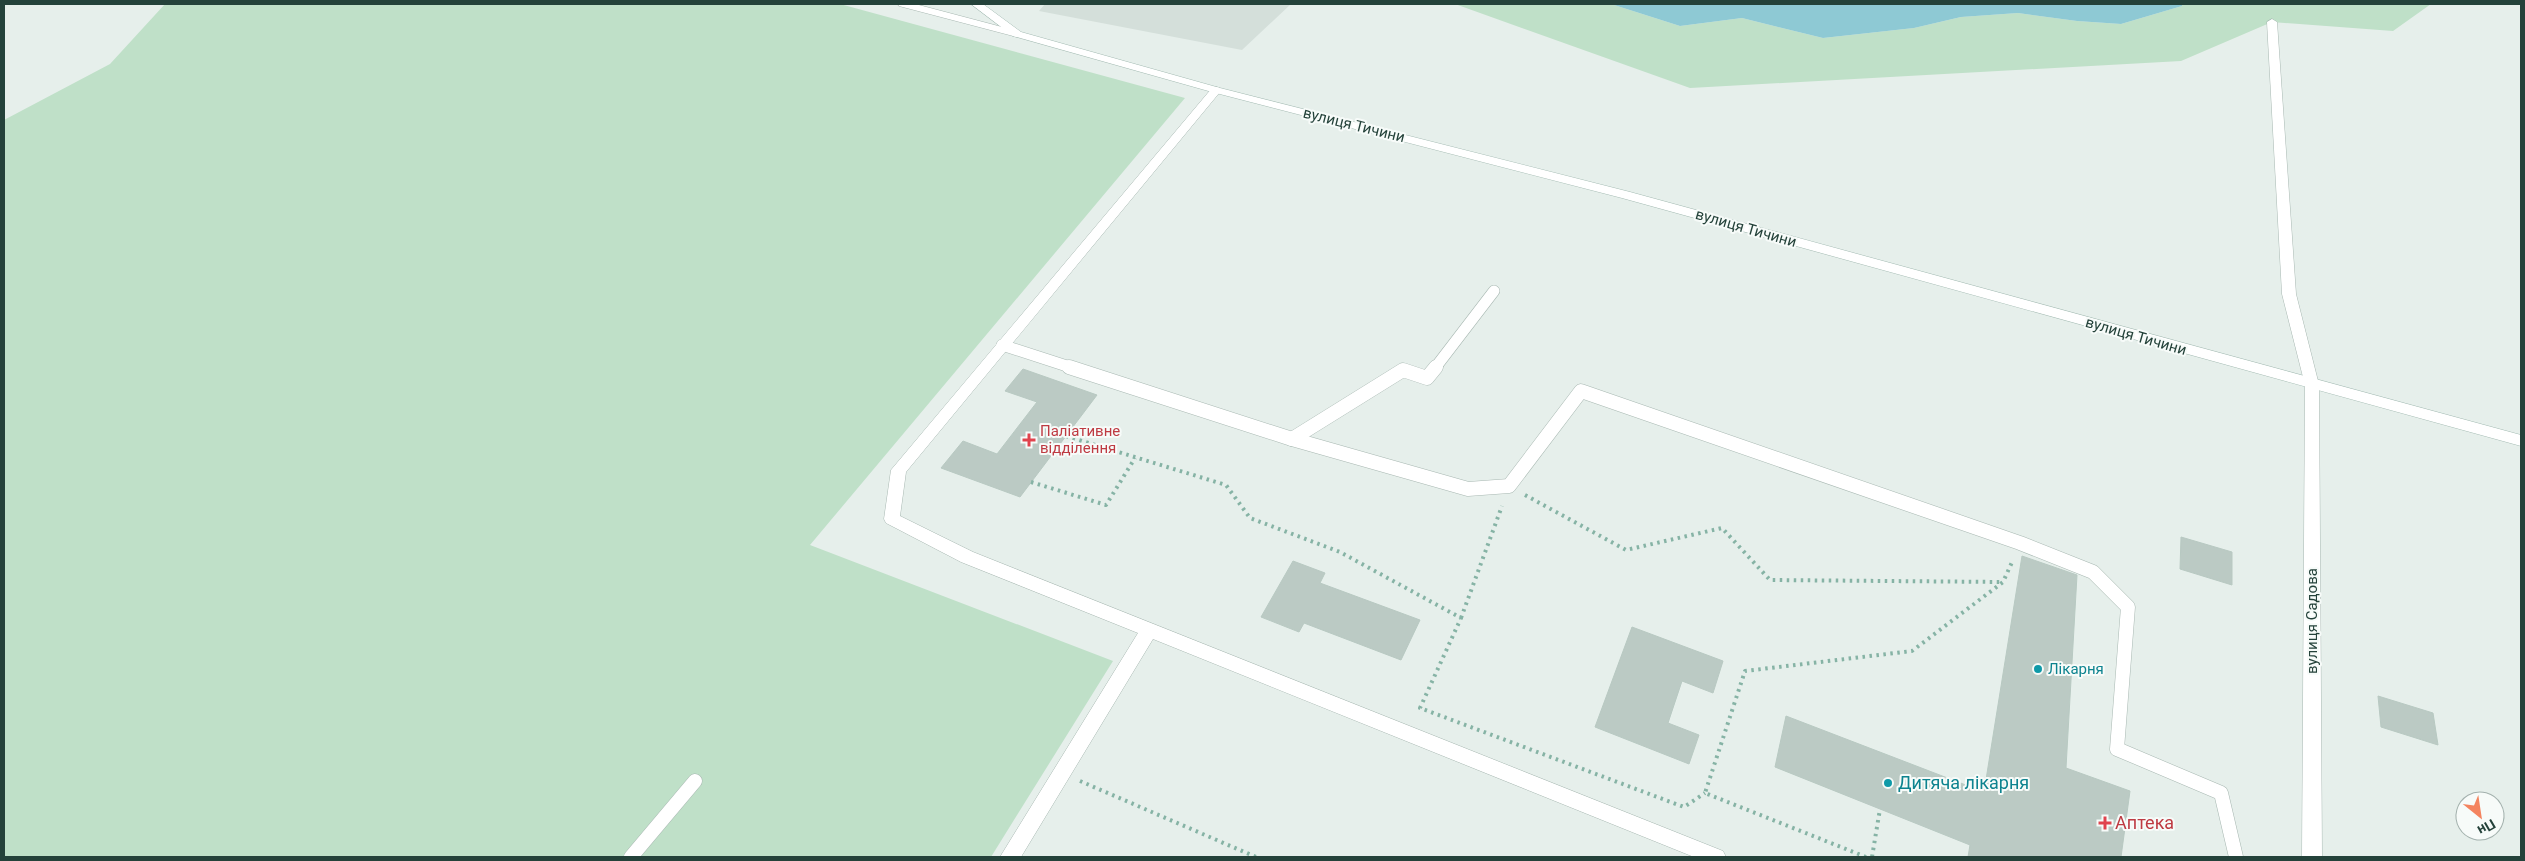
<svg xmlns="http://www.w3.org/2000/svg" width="2525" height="861" viewBox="0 0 2525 861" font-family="Roboto,sans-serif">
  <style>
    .built { fill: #d4dfda }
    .green { fill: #bfe0c8 }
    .water { fill: #8ec9d4 }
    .building { fill: #bbcac4; stroke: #b8c9c2 }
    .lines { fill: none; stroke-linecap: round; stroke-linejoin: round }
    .lane-far1-casing { stroke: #a8b8b2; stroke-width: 12 }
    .lane-casing { stroke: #a8b8b2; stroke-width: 15 }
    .street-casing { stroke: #a8b8b2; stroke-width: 1 }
    .secondary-casing { stroke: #a4bbb3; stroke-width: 1 }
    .path { stroke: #86b3a5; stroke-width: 4; stroke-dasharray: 2.5 4.5; stroke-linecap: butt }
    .lane-far1 { stroke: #fff; stroke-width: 11 }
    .lane { stroke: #fff; stroke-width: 14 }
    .street { fill: #fff; fill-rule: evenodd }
    .secondary { fill: #fff; fill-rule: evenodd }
    .health-dot { fill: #e0444e; stroke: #f7fbf9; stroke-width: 2 }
    .culture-dot { fill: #0f9aa8; stroke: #f7fbf9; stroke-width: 2 }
    .labels { text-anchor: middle; stroke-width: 4; stroke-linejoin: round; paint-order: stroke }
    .street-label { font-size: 15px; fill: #24423a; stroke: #f7fbf9 }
    .health-label { font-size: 15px; fill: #be3a42; stroke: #f7fbf9; text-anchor: start }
    .culture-label { font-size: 15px; fill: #0d838f; stroke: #f7fbf9; text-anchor: start }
    .near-culture-label { font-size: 18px; fill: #0d838f; stroke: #f7fbf9; text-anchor: start }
    .near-health-label { font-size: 18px; fill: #be3a42; stroke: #f7fbf9; text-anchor: start }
  </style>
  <rect width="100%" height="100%" fill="#e6efeb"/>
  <polygon class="built" points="1045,4 1291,4 1242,50 1039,11"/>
  <g class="green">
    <polygon points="165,4 840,4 1185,98 810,545 1113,661 991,857 4,857 4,120 110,64"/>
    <polygon points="1455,4 1611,4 1680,26 1742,18 1823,38 1914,28 1961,17 2018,13 2077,21 2121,24 2182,6 2182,4 2431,4 2393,31 2272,22 2181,61 1690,88"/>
  </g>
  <polygon class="water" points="1611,4 2182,4 2182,6 2121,24 2077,21 2018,13 1961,17 1914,28 1823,38 1742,18 1680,26"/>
  <g class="building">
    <polygon points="1023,369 1097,395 1020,497 941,468 963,441 997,454 1037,402 1005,391"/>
    <polygon points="2181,537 2232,552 2232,585 2180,569"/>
    <polygon points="2022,556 2077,575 2066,768 2130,791 2121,857 1968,857 1970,845 1775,767 1786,716 1984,792"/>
    <polygon points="1293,561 1325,573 1320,583 1420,620 1401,660 1304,623 1299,632 1261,617"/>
    <polygon points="1632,627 1723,661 1713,693 1682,681 1668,723 1699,735 1689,764 1595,727"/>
    <polygon points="2378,696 2433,713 2438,745 2381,727"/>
  </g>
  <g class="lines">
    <defs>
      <g id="lane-far1">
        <polyline points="1002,345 1073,368"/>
        <polyline points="1435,368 1494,291"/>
      </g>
      <g id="lane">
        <polyline points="1069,367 1292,439 1403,370 1427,378 1436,367"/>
        <polyline points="1292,439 1468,489 1509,486 1581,391 2020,543 2093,572 2128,607 2117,749 2221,793 2236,857"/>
        <polyline points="631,857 695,781"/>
      </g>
      <g id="street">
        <polygon points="898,4 915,4 1021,32 1023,34 1017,37 899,6"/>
        <polygon points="2272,19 2277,22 2296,294 2319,385 2322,857 2302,857 2305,385 2282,294 2267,22"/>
        <polygon points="1216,87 1220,88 1220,92 906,472 900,516 973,552 1723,851 1726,857 1694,857 1153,639 1021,857 1000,857 1138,633 961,562 886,523 884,519 891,470 1212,88"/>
      </g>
      <polygon id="secondary" points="971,4 983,4 1021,32 1220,88 1630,192 2521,435 2521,446 1622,198 1212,92 1013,36"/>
    </defs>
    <use href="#lane-far1" class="lane-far1-casing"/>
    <use href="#lane" class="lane-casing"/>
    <use href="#street" class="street-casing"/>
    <use href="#secondary" class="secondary-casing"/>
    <g class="path">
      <polyline points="1066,436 1226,485 1250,518 1340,552 1461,618 1420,708 1684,807 1705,793"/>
      <polyline points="1031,482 1106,505 1135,458"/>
      <polyline points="1525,495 1626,550 1722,528 1770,580 2003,582"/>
      <polyline points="1461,618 1502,506"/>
      <polyline points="1080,781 1256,857"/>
      <polyline points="1866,857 1705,793 1745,671 1912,651 2003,582 2013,560"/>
      <polyline points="1872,857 1880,809"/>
    </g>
    <use href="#lane-far1" class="lane-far1"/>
    <use href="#lane" class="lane"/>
    <use href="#street" class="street"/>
    <use href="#secondary" class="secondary"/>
  </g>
  <g class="health-dot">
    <path d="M1026.5 432.5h5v5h5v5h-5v5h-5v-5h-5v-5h5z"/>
    <path d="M2102.5 815.5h5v5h5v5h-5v5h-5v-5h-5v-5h5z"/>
  </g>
  <g class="culture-dot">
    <circle cx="2038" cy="669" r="5"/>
    <circle cx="1888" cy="783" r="5"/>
  </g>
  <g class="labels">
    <g class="street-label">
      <text transform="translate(1354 125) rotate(14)" y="5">вулиця Тичини</text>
      <text transform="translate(1746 228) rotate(16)" y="5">вулиця Тичини</text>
      <text transform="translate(2136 336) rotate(16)" y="5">вулиця Тичини</text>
      <text transform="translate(2312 621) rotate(-90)" y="5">вулиця Садова</text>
    </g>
    <g class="health-label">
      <text x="1040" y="436">Паліативне<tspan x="1040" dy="17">відділення</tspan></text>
    </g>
    <g class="culture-label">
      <text x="2048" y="674">Лікарня</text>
    </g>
    <g class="near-culture-label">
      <text x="1898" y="789">Дитяча лікарня</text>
    </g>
    <g class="near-health-label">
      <text x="2115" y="829">Аптека</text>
    </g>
  </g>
  <rect width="2525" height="861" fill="none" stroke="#24423a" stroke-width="10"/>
  <g transform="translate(2480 816) rotate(150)"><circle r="24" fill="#f7fbf9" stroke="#a3b1ad"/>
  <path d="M0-4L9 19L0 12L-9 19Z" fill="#f4845f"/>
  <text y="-8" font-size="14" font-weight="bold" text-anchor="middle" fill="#24423a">Пн</text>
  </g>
</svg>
